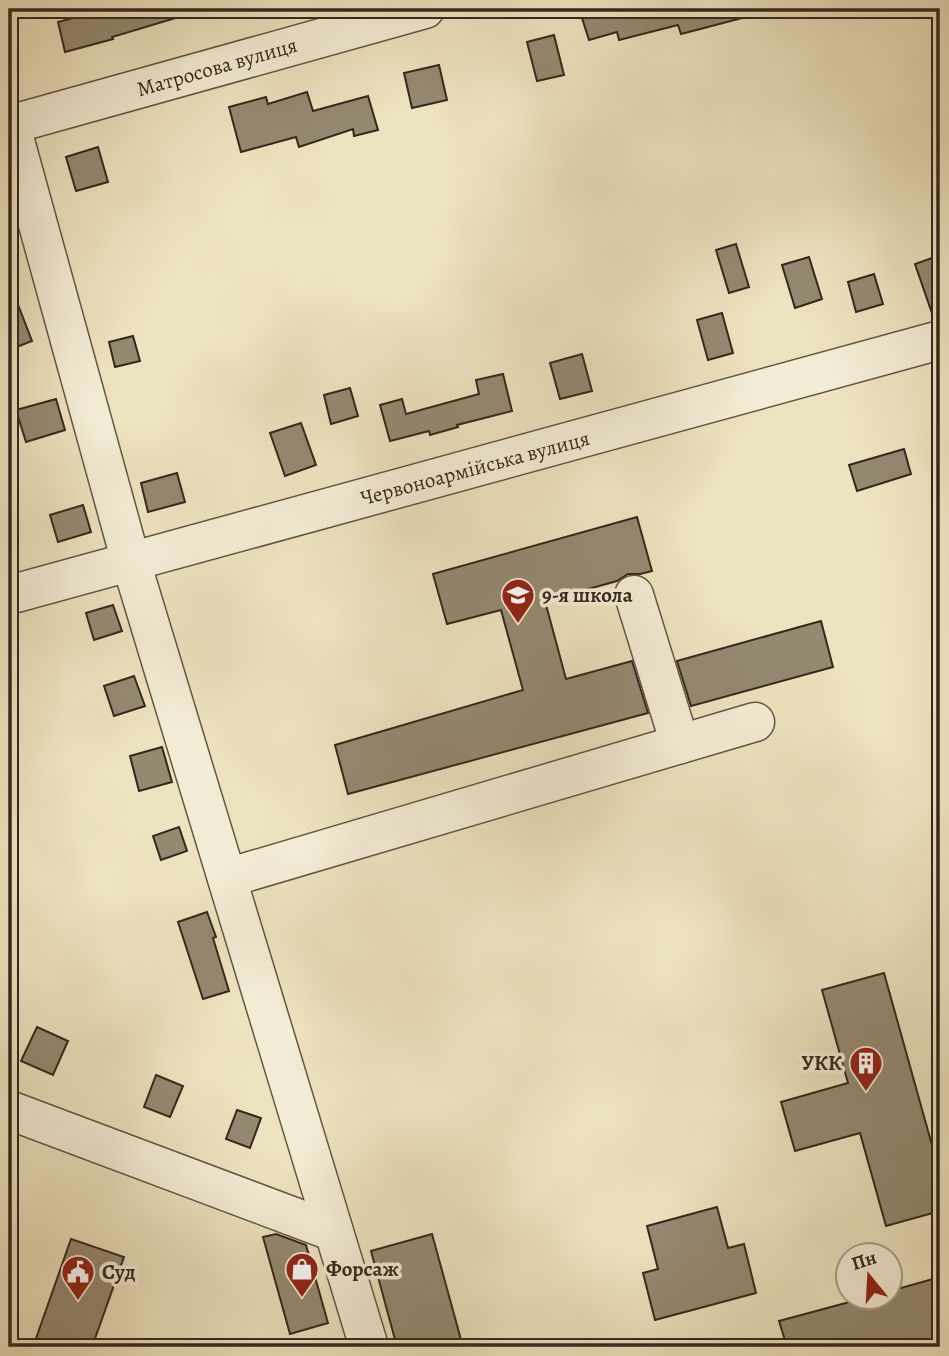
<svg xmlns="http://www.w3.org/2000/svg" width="949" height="1356" viewBox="0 0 949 1356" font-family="Alegreya,serif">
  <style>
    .building { fill: #958972; stroke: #35271e; stroke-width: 2 }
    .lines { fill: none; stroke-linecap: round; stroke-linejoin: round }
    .minor-casing { stroke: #635646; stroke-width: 41 }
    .minor { stroke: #f4edd6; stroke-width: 38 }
    .labels { text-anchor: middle; stroke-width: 7; stroke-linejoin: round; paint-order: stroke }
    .street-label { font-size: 21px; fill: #35271e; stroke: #f4edd6 }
    .poi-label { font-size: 21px; font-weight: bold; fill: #35271e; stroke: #f4edd6; text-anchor: start }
  </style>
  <rect width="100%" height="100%" fill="#eee3c0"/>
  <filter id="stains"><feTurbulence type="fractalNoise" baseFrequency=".00286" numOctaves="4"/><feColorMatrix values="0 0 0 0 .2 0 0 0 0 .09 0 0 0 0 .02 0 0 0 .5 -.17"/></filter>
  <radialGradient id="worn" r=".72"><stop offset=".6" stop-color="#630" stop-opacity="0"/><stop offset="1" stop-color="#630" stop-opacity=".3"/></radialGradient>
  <g class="building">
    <polygon points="108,9 189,9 189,14 112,37 113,39 65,52 58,22"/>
    <polygon points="631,9 750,9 750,16 681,34 678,25 619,40 617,32 589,40 581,15 600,10 602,16"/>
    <polygon points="554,35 564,75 537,81 527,42"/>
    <polygon points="439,65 447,100 412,108 404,73"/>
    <polygon points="307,92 313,111 368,96 378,130 354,136 353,129 299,147 296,137 241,152 229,107 266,97 268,104"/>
    <polygon points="98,147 108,182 76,191 66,157"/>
    <polygon points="736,244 749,287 729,293 716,250"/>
    <polygon points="940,255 940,319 934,319 915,264"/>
    <polygon points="809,257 822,299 795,308 782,265"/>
    <polygon points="874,274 883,304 856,312 848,282"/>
    <polygon points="9,284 10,284 32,341 9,350"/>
    <polygon points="722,313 733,353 708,360 697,320"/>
    <polygon points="133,336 140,361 115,367 109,342"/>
    <polygon points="582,354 592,391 560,399 550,363"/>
    <polygon points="503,374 512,411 457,425 458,427 430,435 429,431 390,441 380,405 402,399 406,414 479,394 476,380"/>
    <polygon points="350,388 358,416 331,424 324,395"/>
    <polygon points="56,399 65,430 26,442 16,410"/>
    <polygon points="301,423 316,465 285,476 270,433"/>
    <polygon points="904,449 911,474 857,491 849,465"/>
    <polygon points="177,473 185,502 148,512 141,483"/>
    <polygon points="83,505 91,532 58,542 50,515"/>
    <polygon points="637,517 652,571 640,574 628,574 617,581 545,601 566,679 632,661 648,713 348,794 335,745 523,690 501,610 447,624 433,574"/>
    <polygon points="113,605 122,631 94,640 86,613"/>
    <polygon points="821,621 833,667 691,706 677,661"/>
    <polygon points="134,676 145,706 114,716 104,686"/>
    <polygon points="162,747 172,782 139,791 130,756"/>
    <polygon points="179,827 187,851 161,860 153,836"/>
    <polygon points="207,912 216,937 213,938 229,991 203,999 178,922"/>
    <polygon points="884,973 940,1174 940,1211 886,1226 860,1133 795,1151 781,1102 848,1083 822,990"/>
    <polygon points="37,1027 68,1041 53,1075 21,1061"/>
    <polygon points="156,1075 183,1086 170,1117 144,1107"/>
    <polygon points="237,1110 261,1118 250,1148 226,1139"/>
    <polygon points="717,1207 728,1248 744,1244 756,1293 655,1320 643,1273 658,1269 647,1226"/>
    <polygon points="276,1234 306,1245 328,1323 290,1334 263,1237"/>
    <polygon points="432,1234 463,1347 397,1347 371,1251"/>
    <polygon points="71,1239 124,1257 92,1347 33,1347"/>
    <polygon points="933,1279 940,1304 940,1347 787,1347 779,1321 868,1297 890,1297 890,1291"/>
  </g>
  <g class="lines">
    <defs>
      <g id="minor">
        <polyline points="9,119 131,562 369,1347"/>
        <polyline points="9,125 425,9"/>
        <polyline points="9,595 940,340"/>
        <polyline points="634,595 680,744"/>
        <polyline points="227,878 755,722"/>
        <polyline points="9,1110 334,1232"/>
      </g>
    </defs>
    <use href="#minor" class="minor-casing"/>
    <use href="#minor" class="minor"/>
  </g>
  <defs>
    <symbol id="school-pin" viewBox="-11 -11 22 30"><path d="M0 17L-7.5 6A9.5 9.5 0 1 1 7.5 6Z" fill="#8f2418" stroke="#f4edd6"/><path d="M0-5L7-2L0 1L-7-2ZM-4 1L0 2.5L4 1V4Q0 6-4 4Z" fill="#fff"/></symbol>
    <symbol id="building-pin" viewBox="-11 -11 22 30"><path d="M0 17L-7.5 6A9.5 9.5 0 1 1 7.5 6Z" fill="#8f2418" stroke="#f4edd6"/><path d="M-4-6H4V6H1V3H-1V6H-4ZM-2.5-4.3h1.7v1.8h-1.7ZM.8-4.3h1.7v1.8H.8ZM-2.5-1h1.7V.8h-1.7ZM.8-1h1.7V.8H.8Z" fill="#fff"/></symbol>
    <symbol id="shop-pin" viewBox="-11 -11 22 30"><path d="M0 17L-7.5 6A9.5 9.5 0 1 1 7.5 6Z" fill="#8f2418" stroke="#f4edd6"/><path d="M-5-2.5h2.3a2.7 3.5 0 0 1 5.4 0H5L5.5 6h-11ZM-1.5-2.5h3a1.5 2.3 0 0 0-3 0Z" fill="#fff"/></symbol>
    <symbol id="civic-pin" viewBox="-11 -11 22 30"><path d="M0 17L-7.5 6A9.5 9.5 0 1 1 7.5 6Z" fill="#8f2418" stroke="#f4edd6"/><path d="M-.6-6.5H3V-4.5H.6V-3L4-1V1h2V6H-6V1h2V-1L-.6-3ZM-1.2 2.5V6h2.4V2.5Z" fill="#fff"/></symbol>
  </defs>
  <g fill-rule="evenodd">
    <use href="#school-pin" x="499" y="576" width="38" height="52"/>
    <use href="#building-pin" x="847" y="1044" width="38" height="52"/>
    <use href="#shop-pin" x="283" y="1250" width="38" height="52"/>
    <use href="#civic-pin" x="59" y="1253" width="38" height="52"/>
  </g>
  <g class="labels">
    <g class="street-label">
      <text transform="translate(217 67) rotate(-16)" y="7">Матросова вулиця</text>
      <text transform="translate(475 468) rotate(-15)" y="7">Червоноармійська вулиця</text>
    </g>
    <g class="poi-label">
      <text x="542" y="602">9-я школа</text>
      <text x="842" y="1070" text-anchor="end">УКК</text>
      <text x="326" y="1276">Форсаж</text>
      <text x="102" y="1279">Суд</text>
    </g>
  </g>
  <rect width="949" height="1356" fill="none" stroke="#eee3c0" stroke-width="35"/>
  <rect x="10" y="10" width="928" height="1335" fill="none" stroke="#35271e" stroke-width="3.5"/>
  <rect x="18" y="18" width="914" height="1321" fill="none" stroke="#35271e" stroke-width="2"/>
  <g transform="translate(869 1276) rotate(342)"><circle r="33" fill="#f4edd6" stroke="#a89e8c" stroke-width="2"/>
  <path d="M0-5L12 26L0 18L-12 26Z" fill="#8f2418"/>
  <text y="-10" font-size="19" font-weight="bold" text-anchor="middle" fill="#35271e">Пн</text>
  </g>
  <rect width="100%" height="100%" filter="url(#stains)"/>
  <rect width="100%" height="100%" fill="url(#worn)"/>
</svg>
